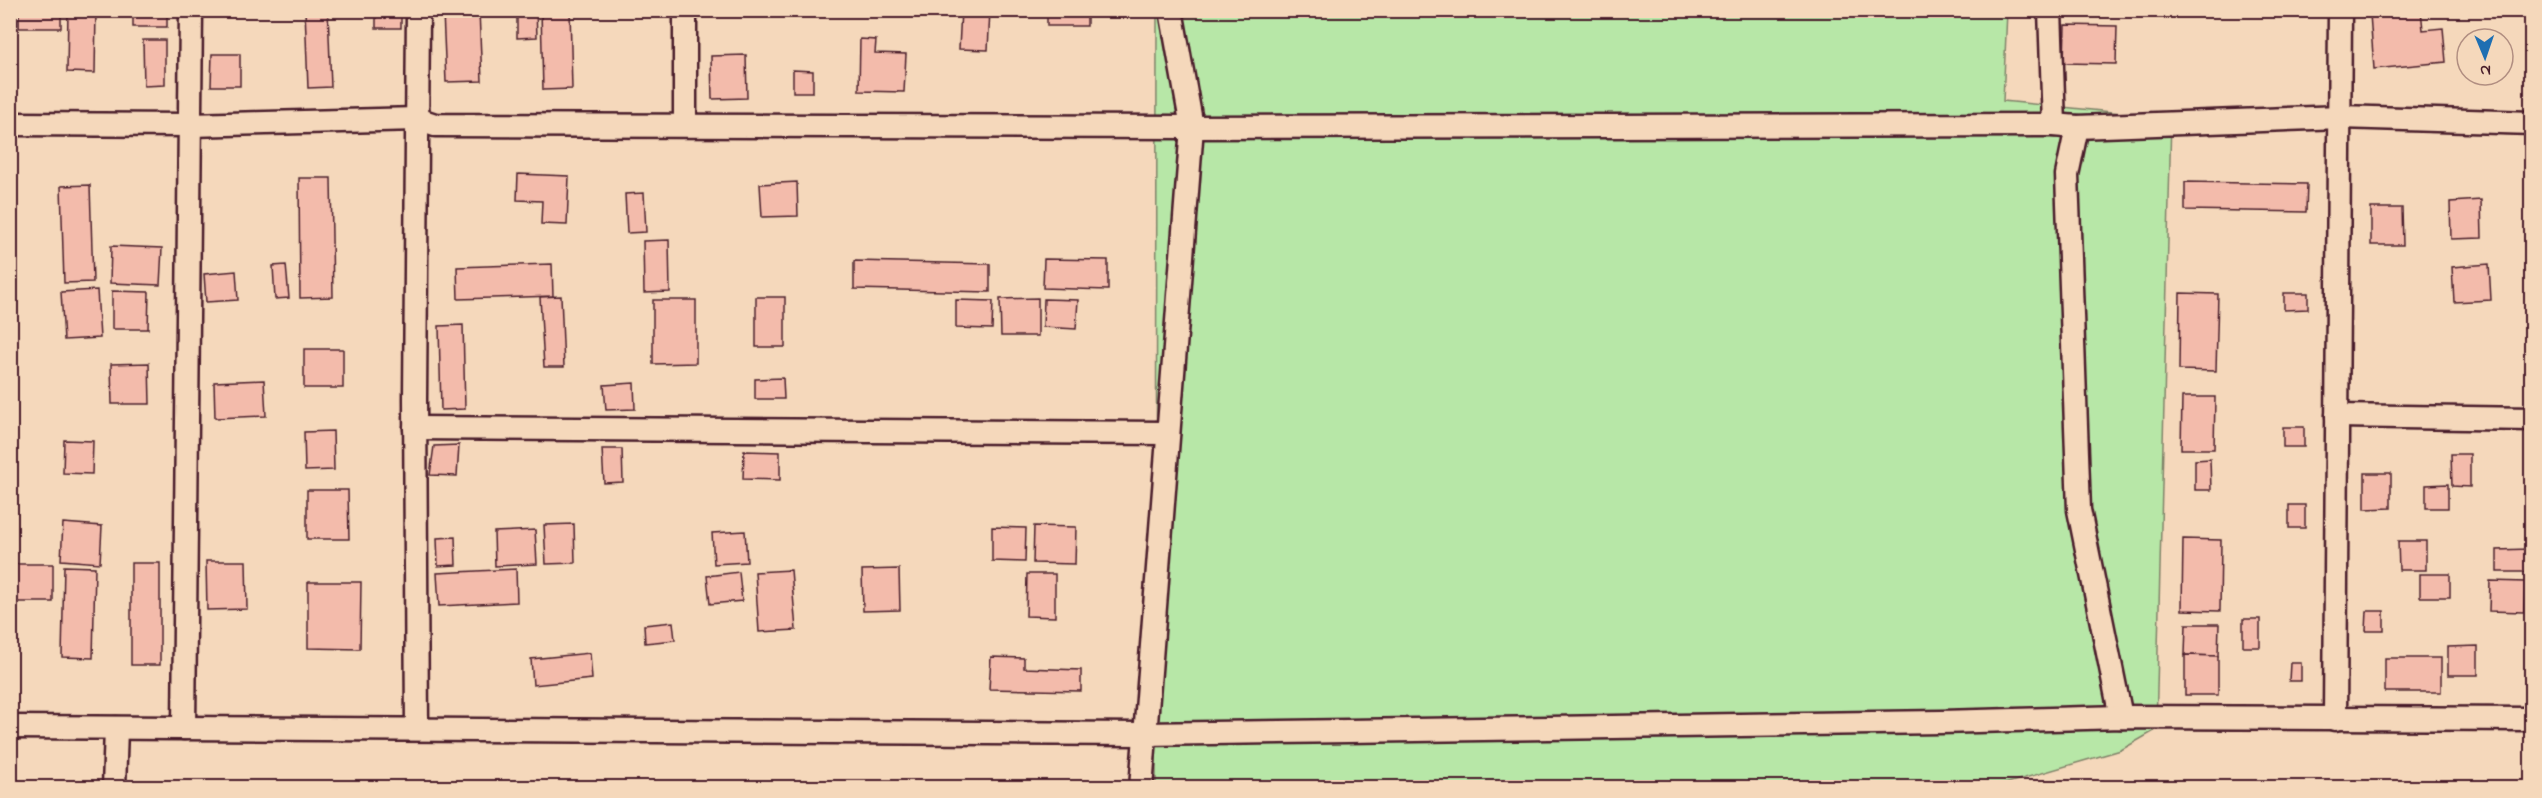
<svg xmlns="http://www.w3.org/2000/svg" width="2542" height="798" viewBox="0 0 2542 798" font-family="'Indie Flower',sans-serif">
  <style>
    .green { fill: #b7e7a7; stroke: #808369; stroke-width: 1.5 }
    .building { fill: #f3bbab; stroke: #4a1f2b; stroke-width: 1.5 }
    .lines { fill: none; stroke-linecap: round; stroke-linejoin: round }
    .minor-casing { stroke: #4a1f2b; stroke-width: 27 }
    .minor { stroke: #f5d8bb; stroke-width: 22 }
  </style>
  <rect width="100%" height="100%" fill="#f5d8bb"/>
  <filter id="ink" filterUnits="userSpaceOnUse"><feTurbulence type="fractalNoise" baseFrequency=".0167" numOctaves="2"/><feDisplacementMap in="SourceGraphic" scale="12" xChannelSelector="R" yChannelSelector="G"/><feConvolveMatrix kernelMatrix="1 2 1 2 8 2 1 2 1" color-interpolation-filters="sRGB"/></filter>
  <g filter="url(#ink)">
    <polygon class="green" points="1157,11 2007,11 2003,101 2171,118 2156,730 2121,750 1994,787 1156,788"/>
    <g class="building">
      <rect x="19" y="10" width="42" height="18"/>
      <polygon points="68,10 96,10 95,73 67,72"/>
      <rect x="133" y="10" width="34" height="17"/>
      <polygon points="305,10 328,10 331,87 308,88"/>
      <rect x="376" y="10" width="25" height="18"/>
      <polygon points="517,10 536,10 537,37 517,38"/>
      <polygon points="541,10 570,10 572,89 543,90"/>
      <polygon points="961,10 990,10 988,50 959,49"/>
      <rect x="1047" y="10" width="40" height="16"/>
      <polygon points="2421,10 2423,30 2443,28 2446,62 2374,69 2370,14"/>
      <polygon points="479,11 482,81 446,82 443,12"/>
      <polygon points="2065,25 2117,26 2116,64 2064,63"/>
      <polygon points="860,39 876,40 875,53 906,54 904,92 859,91"/>
      <polygon points="143,40 165,40 165,85 144,86"/>
      <polygon points="212,54 240,54 240,86 211,86"/>
      <polygon points="746,55 747,98 712,99 711,56"/>
      <polygon points="793,70 813,71 813,92 793,92"/>
      <polygon points="518,174 569,176 567,225 541,224 542,201 517,200"/>
      <polygon points="299,178 331,178 333,297 300,298"/>
      <polygon points="797,182 798,216 762,217 760,184"/>
      <polygon points="2185,182 2307,184 2306,212 2185,210"/>
      <polygon points="90,185 93,282 64,283 61,186"/>
      <polygon points="644,193 646,232 627,233 625,194"/>
      <polygon points="2481,200 2482,238 2451,239 2450,202"/>
      <polygon points="2371,208 2402,208 2403,245 2371,245"/>
      <polygon points="669,240 670,292 644,293 643,241"/>
      <polygon points="111,246 162,248 160,285 110,283"/>
      <polygon points="1044,259 1108,260 1108,290 1043,288"/>
      <polygon points="854,261 990,264 990,292 854,289"/>
      <polygon points="552,264 553,296 458,299 457,267"/>
      <polygon points="2489,264 2491,300 2454,302 2452,267"/>
      <polygon points="286,265 289,298 275,299 273,266"/>
      <polygon points="236,271 238,300 206,302 204,274"/>
      <polygon points="97,290 100,338 64,340 61,292"/>
      <polygon points="112,291 149,292 148,329 112,329"/>
      <polygon points="2180,293 2218,294 2216,371 2179,370"/>
      <polygon points="2284,293 2308,293 2308,309 2284,310"/>
      <polygon points="561,296 564,367 544,367 540,297"/>
      <rect x="756" y="297" width="29" height="50"/>
      <polygon points="1038,298 1038,336 1001,336 1000,299"/>
      <polygon points="1044,299 1078,300 1076,329 1043,327"/>
      <polygon points="653,300 696,300 696,363 653,364"/>
      <polygon points="956,300 993,301 992,329 956,328"/>
      <polygon points="463,325 465,409 441,410 439,326"/>
      <rect x="304" y="349" width="39" height="39"/>
      <polygon points="149,363 150,404 112,404 111,364"/>
      <polygon points="783,378 784,399 755,399 755,379"/>
      <polygon points="264,380 266,416 215,418 214,382"/>
      <polygon points="634,383 635,409 606,410 604,385"/>
      <polygon points="2182,397 2215,397 2214,449 2181,449"/>
      <rect x="2283" y="427" width="21" height="20"/>
      <polygon points="333,431 334,470 305,471 304,432"/>
      <polygon points="64,440 93,441 92,474 63,473"/>
      <polygon points="459,445 457,476 430,475 434,446"/>
      <polygon points="602,449 622,449 623,482 604,483"/>
      <polygon points="744,451 780,452 780,480 743,479"/>
      <polygon points="2451,454 2470,454 2470,487 2452,486"/>
      <polygon points="2210,459 2211,490 2195,490 2195,460"/>
      <polygon points="2365,473 2391,473 2391,508 2365,509"/>
      <polygon points="2448,484 2448,508 2426,508 2426,485"/>
      <polygon points="307,490 348,490 349,539 307,539"/>
      <rect x="2289" y="505" width="16" height="23"/>
      <polygon points="63,523 102,526 100,563 61,560"/>
      <polygon points="574,524 575,563 546,564 544,525"/>
      <polygon points="1034,526 1076,527 1075,564 1033,563"/>
      <polygon points="992,527 1026,528 1025,562 992,561"/>
      <polygon points="535,530 537,564 495,566 494,532"/>
      <polygon points="745,531 747,562 714,564 712,533"/>
      <polygon points="455,537 456,565 438,566 437,538"/>
      <polygon points="2183,539 2221,540 2220,611 2182,610"/>
      <polygon points="2398,541 2426,541 2426,570 2399,570"/>
      <polygon points="2529,549 2529,572 2497,572 2497,550"/>
      <polygon points="206,561 246,561 247,609 207,610"/>
      <rect x="131" y="563" width="29" height="102"/>
      <rect x="13" y="564" width="40" height="38"/>
      <polygon points="64,566 95,567 93,658 62,657"/>
      <polygon points="516,569 517,602 439,606 437,573"/>
      <polygon points="899,569 900,610 863,611 862,570"/>
      <polygon points="791,570 796,630 759,632 755,572"/>
      <polygon points="739,572 742,601 710,604 707,576"/>
      <polygon points="1027,574 1055,574 1055,617 1026,616"/>
      <rect x="2420" y="574" width="30" height="23"/>
      <polygon points="2530,574 2532,574 2532,642"/>
      <polygon points="2490,581 2525,582 2524,612 2489,611"/>
      <polygon points="308,582 361,582 360,649 308,648"/>
      <polygon points="2367,611 2384,611 2384,631 2366,631"/>
      <rect x="2243" y="619" width="17" height="28"/>
      <polygon points="673,622 675,640 645,643 644,625"/>
      <polygon points="2186,624 2219,624 2218,656 2185,655"/>
      <polygon points="2478,646 2478,675 2448,675 2448,647"/>
      <polygon points="590,653 592,679 533,685 531,659"/>
      <polygon points="2185,655 2218,656 2218,695 2185,695"/>
      <polygon points="991,657 1024,658 1024,668 1081,670 1081,691 989,689"/>
      <rect x="2385" y="658" width="56" height="34"/>
      <polygon points="2290,663 2301,663 2301,681 2289,681"/>
    </g>
    <g class="lines">
      <defs>
        <g id="minor">
          <polyline points="685,10 685,125"/>
          <polyline points="2050,10 2054,125"/>
          <polyline points="10,124 191,125 417,119 435,125 1192,127 2054,125 2077,127 2341,117 2532,123"/>
          <polyline points="2077,127 2067,175 2079,510 2121,717"/>
          <polyline points="2337,416 2532,419"/>
          <polyline points="415,428 1168,433"/>
          <polyline points="2335,719 2340,10"/>
          <polyline points="10,727 1144,734 1941,722 2121,717 2532,719"/>
          <polyline points="184,728 191,10"/>
          <polyline points="417,729 415,399 418,10"/>
          <polyline points="114,788 116,728"/>
          <polyline points="1141,788 1192,127 1171,10"/>
        </g>
      </defs>
      <use href="#minor" class="minor-casing"/>
      <use href="#minor" class="minor"/>
    </g>
  </g>
  <rect width="2542" height="798" fill="none" stroke="#f5d8bb" stroke-width="36"/>
  <rect x="18" y="18" width="2506" height="762" fill="none" stroke="#4a1f2b" stroke-width="2" filter="url(#ink)"/>
  <g transform="translate(2485 57) rotate(178)"><circle r="28" fill="#f5d8bb" stroke="#b18e81" stroke-width="1.5"/>
  <path d="M0-4.5L10 22L0 15L-10 22Z" fill="#1f6fb2"/>
  <text y="-9" font-size="16" font-weight="bold" text-anchor="middle" fill="#4a1f2b">N</text>
  </g>
</svg>
